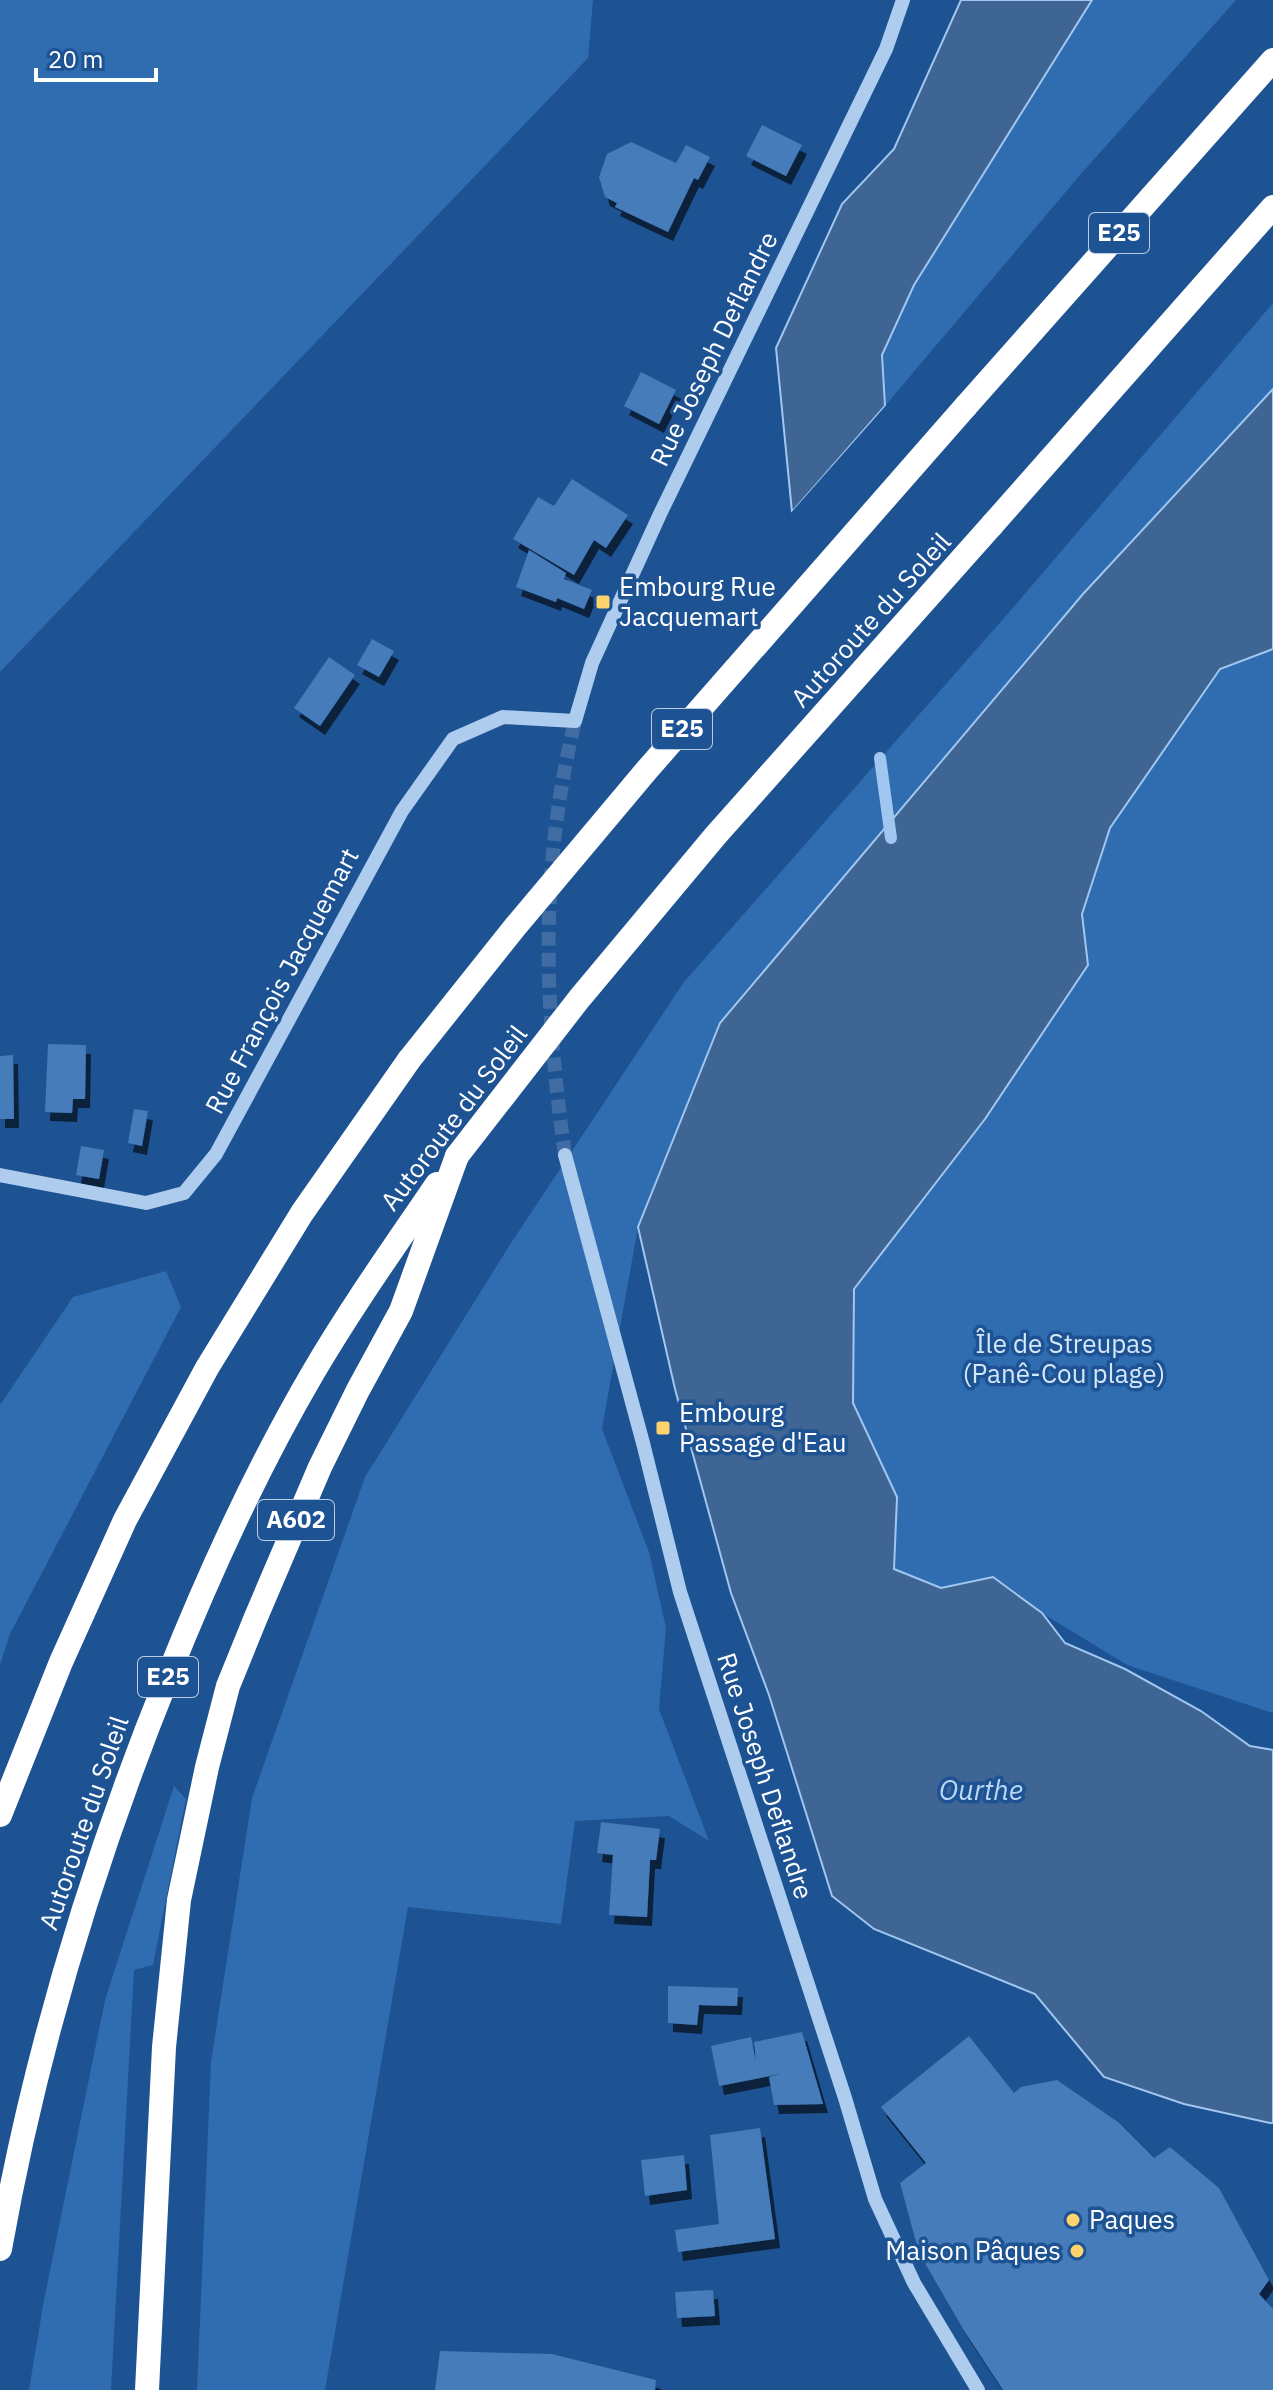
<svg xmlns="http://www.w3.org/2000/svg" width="1273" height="2390" viewBox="0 0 1273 2390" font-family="'IBM Plex Sans',sans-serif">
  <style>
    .green { fill: #306cb0 }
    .water { fill: #3e6593; stroke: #a1c7f0; stroke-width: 2 }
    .pier { fill: #1d5293 }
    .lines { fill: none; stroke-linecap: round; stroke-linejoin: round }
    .stream { stroke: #a1c7f0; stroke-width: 12 }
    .building { fill: #457bb9; filter: url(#shadow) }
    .minor-tunnel { stroke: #3f6ca3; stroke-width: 14; stroke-dasharray: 14 7; stroke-linecap: butt }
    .minor { stroke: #aeccee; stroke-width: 14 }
    .highway { stroke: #fff; stroke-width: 24 }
    .highway-bridge { stroke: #fff; stroke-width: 24 }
    .poi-dot { fill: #fed26c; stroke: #1d5293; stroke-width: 3 }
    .labels { text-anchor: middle; stroke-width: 7; stroke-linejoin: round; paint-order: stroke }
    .shield { fill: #1d5293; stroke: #bbcbdf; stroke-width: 2 }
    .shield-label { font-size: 24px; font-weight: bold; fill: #fff }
    .street-label { font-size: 26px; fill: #fff; stroke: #1d5293 }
    .poi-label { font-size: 26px; fill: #fff; stroke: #1d5293; text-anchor: start }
    .park-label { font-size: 26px; fill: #d4e6fa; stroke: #1d5293 }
    .water-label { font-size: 28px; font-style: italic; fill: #bad6f5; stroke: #1d5293 }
  </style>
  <defs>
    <filter id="shadow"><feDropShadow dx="5" dy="9" stdDeviation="0" flood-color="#0009"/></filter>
  </defs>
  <rect width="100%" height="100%" fill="#1d5293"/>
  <g class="green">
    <polygon points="0,0 593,0 588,58 0,672"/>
    <polygon points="1092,0 1236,0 1080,175 885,406 882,356 914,285"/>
    <polygon points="1273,303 1273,389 1083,594 720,1023 638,1227 602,1429 649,1552 666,1628 659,1709 709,1841 669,1816 575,1821 561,1924 408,1907 325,2390 197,2390 211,2062 252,1798 365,1477 511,1243 684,982 1011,610"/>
    <polygon points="1273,649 1273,1713 1127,1665 1042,1613 993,1577 941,1588 894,1569 897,1497 853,1403 854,1289 985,1119 1088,965 1082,914 1110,828 1220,668"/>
    <polygon points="166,1271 181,1307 10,1634 0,1665 0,1405 73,1297"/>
    <polygon points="174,1786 186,1799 153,1965 134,1970 111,2390 29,2390 44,2300 105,2000"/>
  </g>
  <g class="water">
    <polygon points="961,0 1092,0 914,285 882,355 885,406 792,512 776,348 842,204 894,149"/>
    <polygon points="1273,389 1273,649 1220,669 1110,828 1082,914 1088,965 985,1119 854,1289 853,1403 897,1497 894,1569 941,1588 993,1577 1042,1613 1065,1643 1125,1669 1201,1711 1250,1746 1273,1750 1273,2123 1270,2123 1184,2104 1104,2077 1035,1994 874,1929 832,1896 769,1695 731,1593 675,1389 638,1227 720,1023 1083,594"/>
  </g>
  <polygon class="pier" points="889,402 888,409 795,514 789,515"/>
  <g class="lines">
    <polyline class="stream" points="880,758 891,838"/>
  </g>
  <g class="building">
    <polygon points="762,125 802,145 786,176 746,156"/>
    <polygon points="631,142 676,163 686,145 710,157 698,180 694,178 668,232 615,207 617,203 605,197 599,177 607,154"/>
    <polygon points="641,372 676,390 659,424 624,406"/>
    <polygon points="572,479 628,515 606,548 594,540 574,575 513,539 538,497 554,506"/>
    <polygon points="529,550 566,573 564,579 592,590 584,609 557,598 556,602 516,587"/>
    <polygon points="372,639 394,651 379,677 357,665"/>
    <polygon points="329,657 355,675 320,726 294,708"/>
    <polygon points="48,1044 86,1045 85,1099 73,1099 72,1113 45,1112"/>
    <polygon points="13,1055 14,1119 0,1119 0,1056"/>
    <polygon points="134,1109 148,1111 142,1146 128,1143"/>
    <polygon points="81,1146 104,1150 99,1179 76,1175"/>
    <polygon points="601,1822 660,1829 656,1860 650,1860 647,1917 609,1915 613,1855 597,1853"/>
    <polygon points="668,1986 738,1988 737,2006 699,2005 697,2025 668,2023"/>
    <polygon points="802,2032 823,2104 774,2105 769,2077 780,2074 719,2086 711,2046 751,2037 756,2061 754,2042"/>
    <polygon points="969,2036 1014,2093 1021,2087 1057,2080 1118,2122 1154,2158 1170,2147 1219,2188 1269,2280 1259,2294 1273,2309 1273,2390 1003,2390 963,2329 919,2253 900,2183 926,2163 881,2107"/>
    <polygon points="760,2128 775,2239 678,2252 675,2230 719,2224 710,2135"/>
    <polygon points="684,2155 687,2190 645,2196 641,2160"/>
    <polygon points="713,2290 715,2316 677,2318 675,2292"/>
    <polygon points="440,2351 552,2354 656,2380 655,2390 435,2390"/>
  </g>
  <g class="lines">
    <path class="minor-tunnel" d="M565 1155C544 1005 539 871 575 721"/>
    <g class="minor">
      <polyline points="565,1155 643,1443 680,1592 845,2098 875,2199 914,2283 978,2390"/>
      <polyline points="0,1175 146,1203 184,1193 216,1154 402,811 453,739 503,717 575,721 592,663 660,514 886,49 903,0"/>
    </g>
    <g class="highway">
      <polyline points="966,406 1273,60"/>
      <polyline points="992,525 1273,207"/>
      <polyline points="0,1815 61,1662 125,1520 207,1368 302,1213 409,1060"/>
      <path d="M0 2249C35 2051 93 1861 168 1676 210 1571 257 1468 314 1371 352 1306 395 1246 437 1184"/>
      <polyline points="147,2390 164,2047 179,1900 207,1767 228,1686 256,1617 320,1467 358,1390 401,1311 457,1156"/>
    </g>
    <g class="highway-bridge">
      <polyline points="409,1060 515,927 646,771 966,406"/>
      <polyline points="457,1156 579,999 716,835 992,525"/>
    </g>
  </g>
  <g class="poi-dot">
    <rect x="595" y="594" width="16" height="16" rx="4"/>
    <rect x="655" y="1420" width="16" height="16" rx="4"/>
    <circle cx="1073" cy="2220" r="8"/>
    <circle cx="1077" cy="2251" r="8"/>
  </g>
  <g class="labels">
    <g class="shield">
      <rect x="1089" y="213" width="60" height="40" rx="6"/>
      <rect x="652" y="709" width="60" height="40" rx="6"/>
      <rect x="258" y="1500" width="76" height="40" rx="6"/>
      <rect x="138" y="1657" width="60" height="40" rx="6"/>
    </g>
    <g class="shield-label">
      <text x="1119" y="241">E25</text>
      <text x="682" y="737">E25</text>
      <text x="296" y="1528">A602</text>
      <text x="168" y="1685">E25</text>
    </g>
    <g class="street-label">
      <text transform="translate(714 349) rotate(-64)" y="9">Rue Joseph Deflandre</text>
      <text transform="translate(871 620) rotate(-48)" y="9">Autoroute du Soleil</text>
      <text transform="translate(282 981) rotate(-62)" y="9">Rue François Jacquemart</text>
      <text transform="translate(454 1118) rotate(-53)" y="9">Autoroute du Soleil</text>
      <text transform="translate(765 1776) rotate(72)" y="9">Rue Joseph Deflandre</text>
      <text transform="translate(84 1823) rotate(-71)" y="9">Autoroute du Soleil</text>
    </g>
    <g class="poi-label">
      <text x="619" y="596">Embourg Rue<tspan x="619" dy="30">Jacquemart</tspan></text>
      <text x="679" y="1422">Embourg<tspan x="679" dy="30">Passage d'Eau</tspan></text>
      <text x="1089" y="2229">Paques</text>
      <text x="1061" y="2260" text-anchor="end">Maison Pâques</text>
    </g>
    <g class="park-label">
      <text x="1064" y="1353">Île de Streupas<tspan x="1064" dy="30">(Panê-Cou plage)</tspan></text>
    </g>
    <g class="water-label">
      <text x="981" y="1800">Ourthe</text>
    </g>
  </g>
  <path d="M36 68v12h120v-12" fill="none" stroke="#ffffff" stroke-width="4"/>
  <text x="48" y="68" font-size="24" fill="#ffffff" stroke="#1d5293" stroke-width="6" paint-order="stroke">20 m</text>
</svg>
